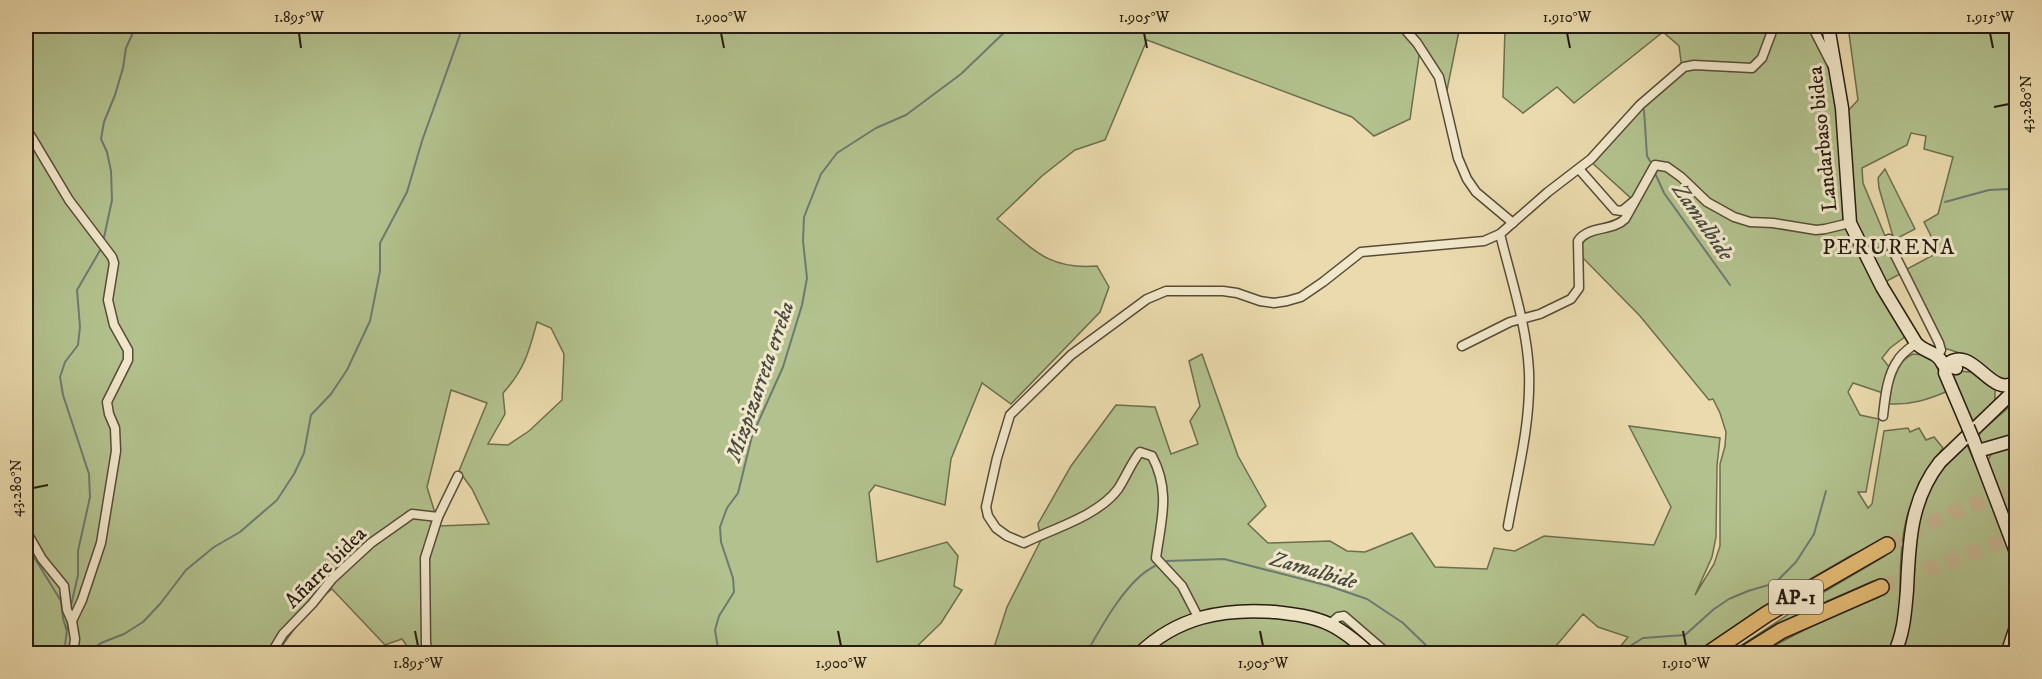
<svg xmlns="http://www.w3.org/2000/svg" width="2042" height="679" viewBox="0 0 2042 679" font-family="'IM FELL DW Pica',serif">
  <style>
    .green { fill: #b2c18d; stroke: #6c6e4e; stroke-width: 1.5; fill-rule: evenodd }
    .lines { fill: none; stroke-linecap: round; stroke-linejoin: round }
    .stream { stroke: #6c7a72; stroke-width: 2 }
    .highway-tunnel { stroke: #c3b48e; stroke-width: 15; stroke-dasharray: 15 8; stroke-linecap: butt }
    .street-casing { stroke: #574c37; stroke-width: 11 }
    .secondary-casing { stroke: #261c10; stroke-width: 15 }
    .highway-casing { stroke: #261c10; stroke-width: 18 }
    .street { stroke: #f1e7ca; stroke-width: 8 }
    .secondary { stroke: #f1e7ca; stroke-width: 12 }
    .highway { stroke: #e5bd76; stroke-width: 15 }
    .secondary-bridge-casing { stroke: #261c10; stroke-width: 15; stroke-linecap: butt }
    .secondary-bridge { stroke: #f1e7ca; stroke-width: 12 }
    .ticks { fill: none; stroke: #261c10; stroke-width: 2 }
    .labels { text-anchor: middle; stroke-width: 6; stroke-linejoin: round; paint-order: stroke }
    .shield { fill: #f1e7ca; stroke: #635948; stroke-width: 1.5 }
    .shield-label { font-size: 20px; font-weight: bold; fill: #261c10 }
    .street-label { font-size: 21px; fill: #261c10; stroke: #f1e7ca }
    .water-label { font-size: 22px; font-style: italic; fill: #494b41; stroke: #f1e7ca }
    .neighbourhood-label { font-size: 22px; letter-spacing: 1.5px; fill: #261c10; stroke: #f1e7ca }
    .neatline { fill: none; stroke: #261c10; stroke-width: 2 }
    .ticks-label { font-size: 15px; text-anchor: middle; fill: #261c10 }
  </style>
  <rect width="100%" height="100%" fill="#eadaad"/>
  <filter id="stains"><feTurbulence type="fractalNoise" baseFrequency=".00333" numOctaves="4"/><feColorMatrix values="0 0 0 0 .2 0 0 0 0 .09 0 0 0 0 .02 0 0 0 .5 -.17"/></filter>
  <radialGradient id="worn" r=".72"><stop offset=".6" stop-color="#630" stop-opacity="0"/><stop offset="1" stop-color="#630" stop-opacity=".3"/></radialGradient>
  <g class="green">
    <path d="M26 26H1460L1446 95 1420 49 1410 119 1374 136 1352 117 1147 40 1105 140 1075 150 1042 176 997 219C1032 248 1047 270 1097 266L1109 287 1100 312 1011 404 982 383 951 459 945 505 875 485 869 493 877 562 947 542 958 556 954 586 962 590 941 623 909 654 412 653 402 639 385 645 332 589 310 607 277 653H26ZM537 322 551 328 564 354 562 400 529 431 508 445 488 444 505 414 503 393C525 369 529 351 537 322ZM451 390 487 403 459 471 472 489 489 524 439 526 427 487Z"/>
    <path d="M1471 26H1826L1839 106 1849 230 1906 336 1890 348 1882 358 1890 368 1883 393 1853 383 1848 392 1860 415 1879 419 1866 492H1858L1868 508 1872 504 1884 431 1908 428 1910 432 1919 428 1926 440 1934 437 1943 448C1900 502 1900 542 1900 608L1912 606C1914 564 1913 517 1935 479 1943 466 1956 456 1967 445L2008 538 2014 559 2016 582V653H1760L1825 619 1879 597 1882 594 1878 582 1873 581 1807 610 1736 649 1807 602 1885 556 1887 552 1881 541 1850 556 1764 606 1695 653H1615L1628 637 1598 627 1583 614 1550 653 992 654 1007 607 1041 540 1038 524 1071 466 1116 405 1155 407 1171 454 1198 444 1190 421 1200 406 1189 361 1202 354 1238 456 1266 506 1248 524 1268 543 1330 541 1347 551 1365 552 1412 533 1435 567 1487 569 1494 548 1515 551 1544 536 1654 545 1671 507 1629 426 1720 438 1717 466 1716 537 1712 557 1695 595 1714 564 1720 546V464L1725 446 1726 432 1720 413 1713 399 1709 400 1640 316 1583 258 1581 247 1584 240 1623 221 1635 202 1588 159 1682 69 1679 46 1663 32 1574 103 1557 87 1523 113 1503 97 1505 28Z"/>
    <path d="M1848 26H2016V377C1997 384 1990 370 1975 360 1966 354 1954 351 1944 348L1905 270 1939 252 1924 222 1938 214 1953 157 1924 149 1926 136 1911 133 1907 145 1862 168 1863 183 1888 243 1868 253 1855 219 1847 112 1858 100Z"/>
    <polygon points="1885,169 1915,229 1894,240 1879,188 1878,178"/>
    <polygon points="1889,249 1902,273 1885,282 1872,258"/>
    <path d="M1913 354 1924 355 1933 359 1948 391C1927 400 1911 405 1889 404 1892 384 1893 363 1913 354Z"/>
    <polygon points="1957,371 1971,372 1995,390 1995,401 1971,425 1952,376"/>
    <polygon points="2016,401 2016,435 1981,444 1977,435"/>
    <polygon points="2016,447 2016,525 2013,526 1988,466 1988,460 1992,453"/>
  </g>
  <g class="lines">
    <g class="stream">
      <polyline points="1644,110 1647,156 1650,161"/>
      <polyline points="1655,173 1664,193 1730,285"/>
      <polyline points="1945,202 1989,190 2008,189 2016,195"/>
      <polyline points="103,242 112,200 111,171 107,152 101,139 104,122 115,95 123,68 126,48 136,26"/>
      <polyline points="26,544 61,601 63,618 66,629"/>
      <polyline points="1167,561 1224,559 1329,586 1367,599 1403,623 1435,654"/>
      <polyline points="70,610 78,575 78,551 90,497 89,474 63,395 60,377 65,362 78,345 80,327 77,290 102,247"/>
      <polyline points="64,654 68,621"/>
      <polyline points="85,654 101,643 124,634 143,622 160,604 186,570 214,547 240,532 277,500 294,474 304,453 311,415 331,394 347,370 370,321 380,271 380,243 407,192 422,141 463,26"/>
      <polyline points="719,654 715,630 719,616 734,592 733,578 721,542 720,527 727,508 738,493 752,436 783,367 802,305 807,278 803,241 804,217 821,174 837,153 876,128 906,115 961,74 1011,26"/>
      <path d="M1086 654C1101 627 1127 579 1155 566"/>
      <polyline points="1617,654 1643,638 1685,635 1714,609 1729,599 1748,591 1775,583 1796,562 1814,534 1826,491"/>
    </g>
    <g class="highway-tunnel">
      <polyline points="1887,545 1950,514 2016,487"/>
      <polyline points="1881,587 2016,536"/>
    </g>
    <defs>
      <g id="street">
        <polyline points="1402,26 1417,43 1439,77 1458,158 1467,179 1476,192 1513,223"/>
        <polyline points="1812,26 1832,65"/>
        <polyline points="26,128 69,200 112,257 114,263 108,300 114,325 128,350 128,360 107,402 109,414 115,428 116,451 101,543 82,600 72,621 75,639 73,654"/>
        <polyline points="1579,169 1615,210 1622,211 1634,201"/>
        <path d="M1500 234C1511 279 1527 326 1529 372 1531 424 1517 475 1508 526"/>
        <polyline points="1889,239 1890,245 1939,343 1941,350 1938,356"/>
        <path d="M1462 346 1510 322 1540 314 1571 299 1579 288 1578 241C1589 225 1612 232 1625 219L1655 165 1667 167 1681 177 1707 202 1734 217 1750 222 1773 223 1816 230 1825 229 1850 223"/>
        <path d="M1883 416C1885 398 1887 375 1898 360 1902 353 1910 348 1916 343"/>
        <polyline points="26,531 42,559 64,586 67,610 72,621"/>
        <path d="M1198 617 1182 586 1156 558C1161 520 1171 492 1152 456L1140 452C1131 463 1126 477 1118 489 1098 516 1054 528 1024 543L1007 536 996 528 988 516 986 507 997 458 1010 415 1071 355 1147 299 1166 291H1223L1237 293 1260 301 1274 303 1287 301 1301 297 1323 282 1361 252 1484 241 1500 234 1548 192 1591 159 1640 105 1684 67 1694 65 1752 68 1762 58 1774 26"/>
        <polyline points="1330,624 1338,617 1344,616 1388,654"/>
        <polyline points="271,654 283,634 312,604 332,579 371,543 412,514 438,517"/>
        <polyline points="430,654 426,644 425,558 438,517 458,476"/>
      </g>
      <g id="secondary">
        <path d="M1828 26 1842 108 1850 223 1882 287 1916 343C1925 353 1937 351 1943 364L1956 368"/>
        <path d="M1946 365C1973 342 1990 400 2016 382"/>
        <polyline points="1946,365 1945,373 1968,427"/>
        <polyline points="1973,439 2016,552"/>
        <polyline points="1978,451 2016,440"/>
        <path d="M1139 654C1177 617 1223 608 1275 612 1293 614 1312 616 1329 624 1344 631 1357 642 1370 654"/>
        <path d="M1894 654C1904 633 1905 612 1907 590 1909 544 1910 500 1940 462L2016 389"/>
        <polyline points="2007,654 2016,627"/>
      </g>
      <g id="highway">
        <polyline points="1708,654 1767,614 1887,545"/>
        <polyline points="1744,654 1781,631 1881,587"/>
      </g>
    </defs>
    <use href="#street" class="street-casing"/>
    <use href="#secondary" class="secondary-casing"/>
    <use href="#highway" class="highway-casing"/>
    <use href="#street" class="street"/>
    <use href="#secondary" class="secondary"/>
    <use href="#highway" class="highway"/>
    <defs>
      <polyline id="secondary-bridge" points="1968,427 1973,439"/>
    </defs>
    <use href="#secondary-bridge" class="secondary-bridge-casing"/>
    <use href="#secondary-bridge" class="secondary-bridge"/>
  </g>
  <path class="ticks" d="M299 33 301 48M721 33 724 48M1144 33 1147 48M1567 33 1570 48M1990 33 1993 48M1994 107 2009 104M33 488 48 485M415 631 418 646M838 631 841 646M1260 631 1263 646M1683 631 1686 646"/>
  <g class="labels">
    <rect class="shield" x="1769" y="580" width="54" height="34" rx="4.5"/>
    <g class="shield-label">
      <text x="1796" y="604">AP-1</text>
    </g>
    <g class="street-label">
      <text transform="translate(1822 139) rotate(-96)" y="7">Landarbaso bidea</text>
      <text transform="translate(325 567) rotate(-45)" y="7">Añarre bidea</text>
    </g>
    <g class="water-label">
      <text transform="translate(1704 221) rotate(55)" y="8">Zamalbide</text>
      <text transform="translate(759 381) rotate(-71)" y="8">Mizpizarreta erreka</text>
      <text transform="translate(1314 569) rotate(16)" y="8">Zamalbide</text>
    </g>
    <g class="neighbourhood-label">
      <text x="1889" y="254">PERURENA</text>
    </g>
  </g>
  <rect width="2042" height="679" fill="none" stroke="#eadaad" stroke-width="66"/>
  <rect x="33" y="33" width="1976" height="613" class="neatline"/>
  <g class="ticks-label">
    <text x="299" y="22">1.895°W</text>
    <text x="721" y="22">1.900°W</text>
    <text x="1144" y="22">1.905°W</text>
    <text x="1567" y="22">1.910°W</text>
    <text x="1990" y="22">1.915°W</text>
    <text transform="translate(2026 104) rotate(-90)" y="5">43.280°N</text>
    <text transform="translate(16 488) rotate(-90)" y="5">43.280°N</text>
    <text x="418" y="668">1.895°W</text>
    <text x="841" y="668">1.900°W</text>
    <text x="1263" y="668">1.905°W</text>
    <text x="1686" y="668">1.910°W</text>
  </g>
  <rect width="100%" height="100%" filter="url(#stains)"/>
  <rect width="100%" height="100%" fill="url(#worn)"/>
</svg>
